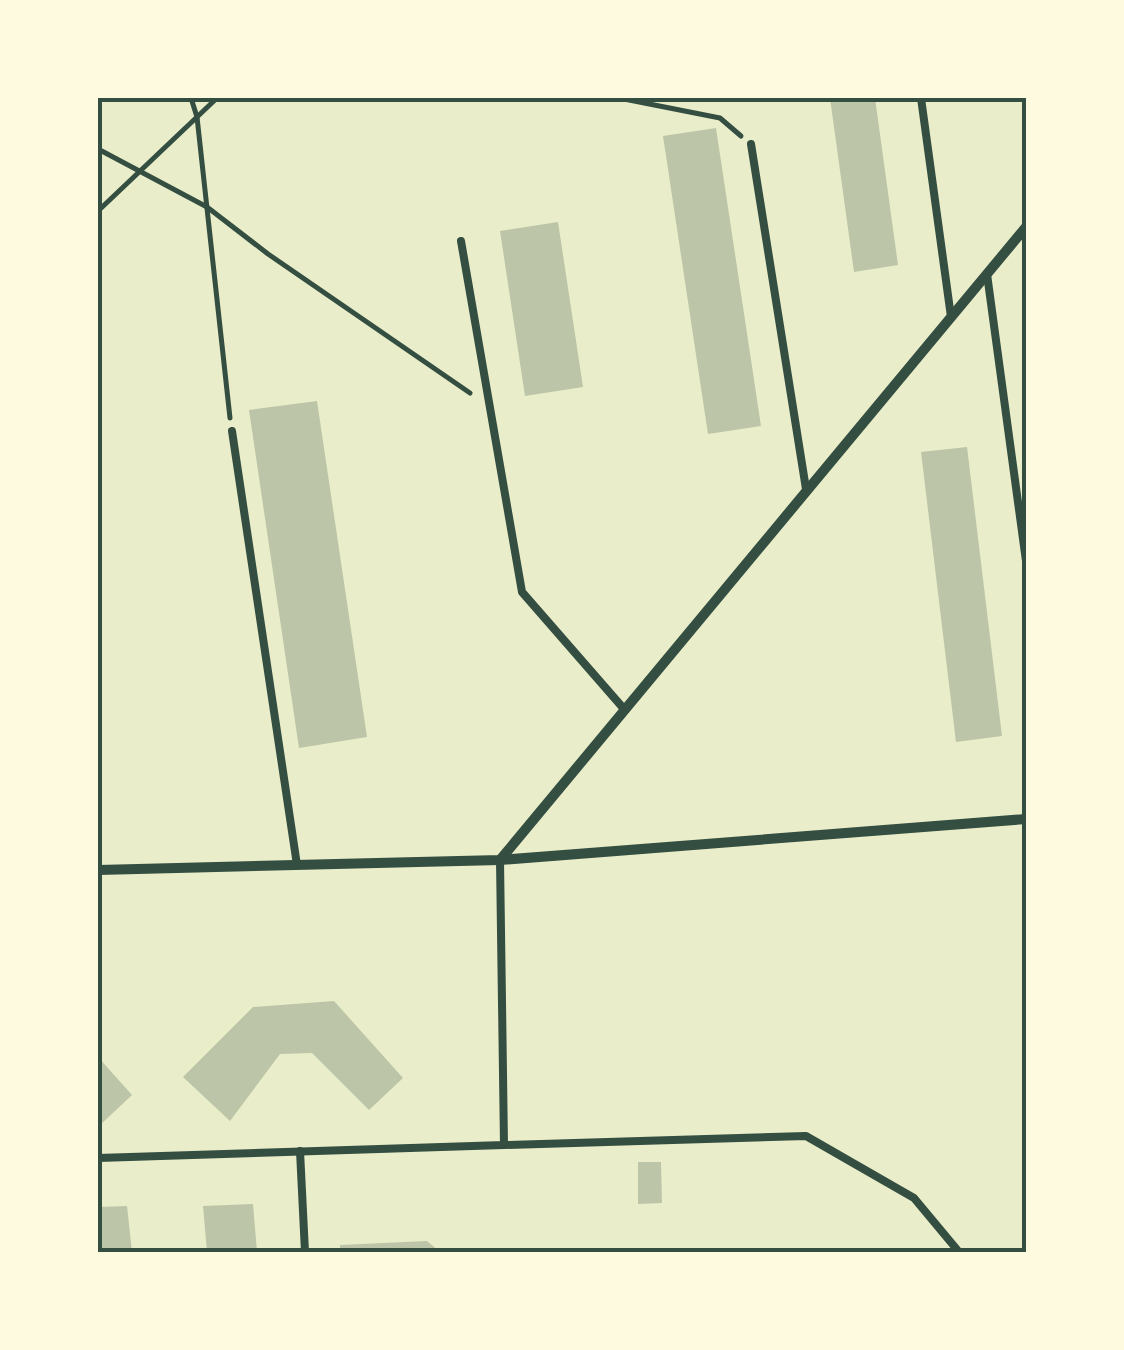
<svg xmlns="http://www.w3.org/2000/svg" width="1124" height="1350" viewBox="0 0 1124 1350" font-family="'Sofia Sans Condensed',sans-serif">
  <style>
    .building { fill: #bcc5a7 }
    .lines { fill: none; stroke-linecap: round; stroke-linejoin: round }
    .path { stroke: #344e41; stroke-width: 5 }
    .service { stroke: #344e41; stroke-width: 8 }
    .minor { stroke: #344e41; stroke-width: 10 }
    .neatline { fill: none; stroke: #344e41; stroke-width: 4 }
  </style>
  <rect width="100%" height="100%" fill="#e9edc9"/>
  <g class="building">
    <polygon points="830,98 875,98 898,265 854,272"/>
    <polygon points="716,128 761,426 708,434 663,136"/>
    <polygon points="558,222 583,387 525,396 500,231"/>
    <polygon points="317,401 367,737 299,748 249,410"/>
    <polygon points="967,447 1002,736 956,742 921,452"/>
    <polygon points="334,1001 403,1078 369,1110 312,1053 280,1054 230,1121 183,1077 253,1007"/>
    <polygon points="98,1057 132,1095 98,1127"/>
    <polygon points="638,1162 661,1162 662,1203 638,1204"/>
    <polygon points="253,1204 257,1252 207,1252 203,1206"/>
    <polygon points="127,1206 132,1252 98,1252 98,1207"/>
    <polygon points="427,1241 440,1252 340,1252 340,1245"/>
  </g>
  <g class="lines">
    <g class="path">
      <polyline points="191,98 197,117 230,418"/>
      <polyline points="619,98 720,118 741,136"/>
      <polyline points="98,149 207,207 268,254 470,393"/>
      <polyline points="98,211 217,98"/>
    </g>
    <g class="service">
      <polyline points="921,98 951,317"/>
      <polyline points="751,144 806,489"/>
      <polyline points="461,241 522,592 624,709"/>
      <polyline points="987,274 1026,561"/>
      <polyline points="232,431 297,865"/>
      <polyline points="504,1145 806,1136 914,1198 959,1252"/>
      <polyline points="300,1151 305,1252"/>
      <polyline points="98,1158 504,1145 500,860"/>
    </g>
    <g class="minor">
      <polyline points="500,860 1026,227"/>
      <polyline points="98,870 500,860 1026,819"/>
    </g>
  </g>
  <rect width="1124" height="1350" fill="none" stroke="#fefae0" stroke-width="200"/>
  <rect x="100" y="100" width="924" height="1150" class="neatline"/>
</svg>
